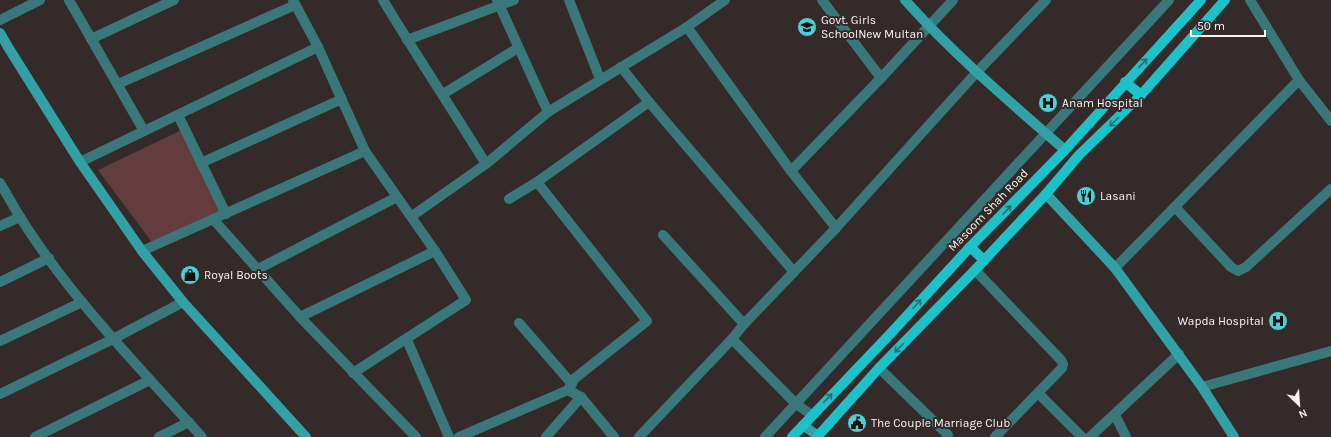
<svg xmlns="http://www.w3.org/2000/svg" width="1331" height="437" viewBox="0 0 1331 437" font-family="Karla,sans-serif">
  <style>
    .green { fill: #633c3d }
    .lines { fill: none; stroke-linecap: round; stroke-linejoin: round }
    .street { stroke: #39777a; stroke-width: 10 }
    .secondary { stroke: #32a1a6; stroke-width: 10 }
    .primary { stroke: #1dc1c8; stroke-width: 10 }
    .oneway { stroke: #2a6e71 }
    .labels { text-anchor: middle; stroke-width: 4; stroke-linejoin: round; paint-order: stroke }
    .poi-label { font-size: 12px; fill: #faf3f3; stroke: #342a2a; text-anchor: start }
    .street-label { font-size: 12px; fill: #faf3f3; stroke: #342a2a }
  </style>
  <rect width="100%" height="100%" fill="#342a2a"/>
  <polygon class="green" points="188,127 230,212 154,245 98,170"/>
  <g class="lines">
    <g class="street">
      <polyline points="69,0 144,131"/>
      <polyline points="293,0 318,47 365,151 435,251 466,300 353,373"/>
      <path d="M383 0C416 55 452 109 486 164L412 216"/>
      <polyline points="497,0 548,112"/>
      <polyline points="569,0 600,79"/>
      <polyline points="822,0 881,78"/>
      <polyline points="1250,0 1299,80 1331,121"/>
      <polyline points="0,20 40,0"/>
      <polyline points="687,27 791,171 836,228"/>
      <polyline points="91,39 174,0"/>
      <polyline points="407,40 514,0"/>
      <polyline points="621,67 649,102 794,272"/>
      <polyline points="118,84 295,5"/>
      <polyline points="443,94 518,48"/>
      <polyline points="178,115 226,214"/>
      <polyline points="80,162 318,47"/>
      <polyline points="201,163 342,99"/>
      <polyline points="486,164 548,112 687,27 725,0"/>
      <polyline points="791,171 881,78 953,0"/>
      <polyline points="537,182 647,321 574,379 568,390"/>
      <path d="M0 183C7 194 13 206 20 217 70 297 139 367 202 437"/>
      <polyline points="509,199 537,182 649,102"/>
      <polyline points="1175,207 1231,267 1238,271 1246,267 1331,189"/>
      <polyline points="213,219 300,317 416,437"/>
      <polyline points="0,226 20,217"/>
      <polyline points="663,235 744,324"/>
      <polyline points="142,251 365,151"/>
      <polyline points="1115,268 1299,80"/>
      <polyline points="258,269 397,197"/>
      <polyline points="975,270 1061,360 1063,364 1062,368 995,437"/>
      <polyline points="0,282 49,258"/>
      <polyline points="300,317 435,251"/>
      <polyline points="519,323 572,384"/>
      <polyline points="732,339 796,404 812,415"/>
      <polyline points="407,340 449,437"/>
      <polyline points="0,341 82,302"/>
      <polyline points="879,368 948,435"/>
      <polyline points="1202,387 1331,351"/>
      <polyline points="1038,393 1082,437"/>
      <polyline points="0,394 113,339 183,302"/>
      <polyline points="1115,415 1126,437"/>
      <polyline points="35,437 150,380"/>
      <polyline points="159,437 189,422"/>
      <polyline points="459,437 568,390 581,397 614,437"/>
      <polyline points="546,437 581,397"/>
      <polyline points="639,437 732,339 744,324 836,228 976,73 1046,0"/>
      <polyline points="765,437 1169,0"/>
      <polyline points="1090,437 1179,354"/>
    </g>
    <g class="secondary">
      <path d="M905 0C954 55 1010 102 1065 150"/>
      <polyline points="0,33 8,47 80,162 142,251 183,302 306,437"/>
      <polyline points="1046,194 1115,268 1202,387 1234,437"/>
      <polyline points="803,425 818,436"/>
    </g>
    <g class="primary">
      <polyline points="1125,82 1141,95"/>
      <polyline points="970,247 984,260"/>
      <polyline points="792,437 892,332 970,247 1065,150 1201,0"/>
      <polyline points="817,437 879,368 975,270 1046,194 1079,155 1141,95 1225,0"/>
    </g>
  </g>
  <defs><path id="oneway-shaft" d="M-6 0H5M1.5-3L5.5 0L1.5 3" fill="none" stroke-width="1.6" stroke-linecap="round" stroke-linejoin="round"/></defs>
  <g class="oneway">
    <use href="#oneway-shaft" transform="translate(1143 63) rotate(-47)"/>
    <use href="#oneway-shaft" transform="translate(1114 122) rotate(135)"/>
    <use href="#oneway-shaft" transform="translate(1007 210) rotate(-46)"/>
    <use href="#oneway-shaft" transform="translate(917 304) rotate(-48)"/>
    <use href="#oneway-shaft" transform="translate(899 348) rotate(134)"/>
    <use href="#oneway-shaft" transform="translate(828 398) rotate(-46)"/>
  </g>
  <defs>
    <symbol id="school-disc" viewBox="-11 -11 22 22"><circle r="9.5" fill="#51ccd2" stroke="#342a2a"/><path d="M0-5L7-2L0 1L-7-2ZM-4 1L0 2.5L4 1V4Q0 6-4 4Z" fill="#111"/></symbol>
    <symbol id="hospital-disc" viewBox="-11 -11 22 22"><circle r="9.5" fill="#51ccd2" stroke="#342a2a"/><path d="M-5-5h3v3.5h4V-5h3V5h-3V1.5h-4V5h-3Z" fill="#111"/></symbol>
    <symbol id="restaurant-disc" viewBox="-11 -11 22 22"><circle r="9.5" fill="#51ccd2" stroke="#342a2a"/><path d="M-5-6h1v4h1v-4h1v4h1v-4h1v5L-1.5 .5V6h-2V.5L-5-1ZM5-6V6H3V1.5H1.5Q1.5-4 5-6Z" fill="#111"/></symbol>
    <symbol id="shop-disc" viewBox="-11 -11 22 22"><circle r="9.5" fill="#51ccd2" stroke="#342a2a"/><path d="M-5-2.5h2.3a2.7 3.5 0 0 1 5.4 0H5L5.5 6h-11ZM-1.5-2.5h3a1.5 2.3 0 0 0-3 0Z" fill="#111"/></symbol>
    <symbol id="civic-disc" viewBox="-11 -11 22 22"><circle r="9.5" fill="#51ccd2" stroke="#342a2a"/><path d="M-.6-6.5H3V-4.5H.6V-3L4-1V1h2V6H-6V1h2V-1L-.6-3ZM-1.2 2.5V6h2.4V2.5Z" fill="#111"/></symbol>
  </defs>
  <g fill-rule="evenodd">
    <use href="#school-disc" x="796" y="16" width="22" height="22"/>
    <use href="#hospital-disc" x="1037" y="92" width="22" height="22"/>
    <use href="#restaurant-disc" x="1075" y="185" width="22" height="22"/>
    <use href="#shop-disc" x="179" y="264" width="22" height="22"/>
    <use href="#hospital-disc" x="1267" y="310" width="22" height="22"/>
    <use href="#civic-disc" x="846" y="412" width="22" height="22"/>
  </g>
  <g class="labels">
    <g class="poi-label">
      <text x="821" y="24">Govt. Girls<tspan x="821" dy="14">SchoolNew Multan</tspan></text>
      <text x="1062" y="107">Anam Hospital</text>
      <text x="1100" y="200">Lasani</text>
      <text x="204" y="279">Royal Boots</text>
      <text x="1264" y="325" text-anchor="end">Wapda Hospital</text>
      <text x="871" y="427">The Couple Marriage Club</text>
    </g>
    <g class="street-label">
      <text transform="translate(988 210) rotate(-46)" y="4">Masoom Shah Road</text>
    </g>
  </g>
  <g transform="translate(1299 405) rotate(155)" stroke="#342a2a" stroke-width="3" paint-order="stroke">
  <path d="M0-3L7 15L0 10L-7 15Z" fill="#faf3f3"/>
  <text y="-6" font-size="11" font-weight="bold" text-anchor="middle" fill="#faf3f3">N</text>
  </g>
  <path d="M1191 30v6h74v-6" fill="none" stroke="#faf3f3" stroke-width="2"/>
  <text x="1197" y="30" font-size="12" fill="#faf3f3" stroke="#342a2a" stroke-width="3" paint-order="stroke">50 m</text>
</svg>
